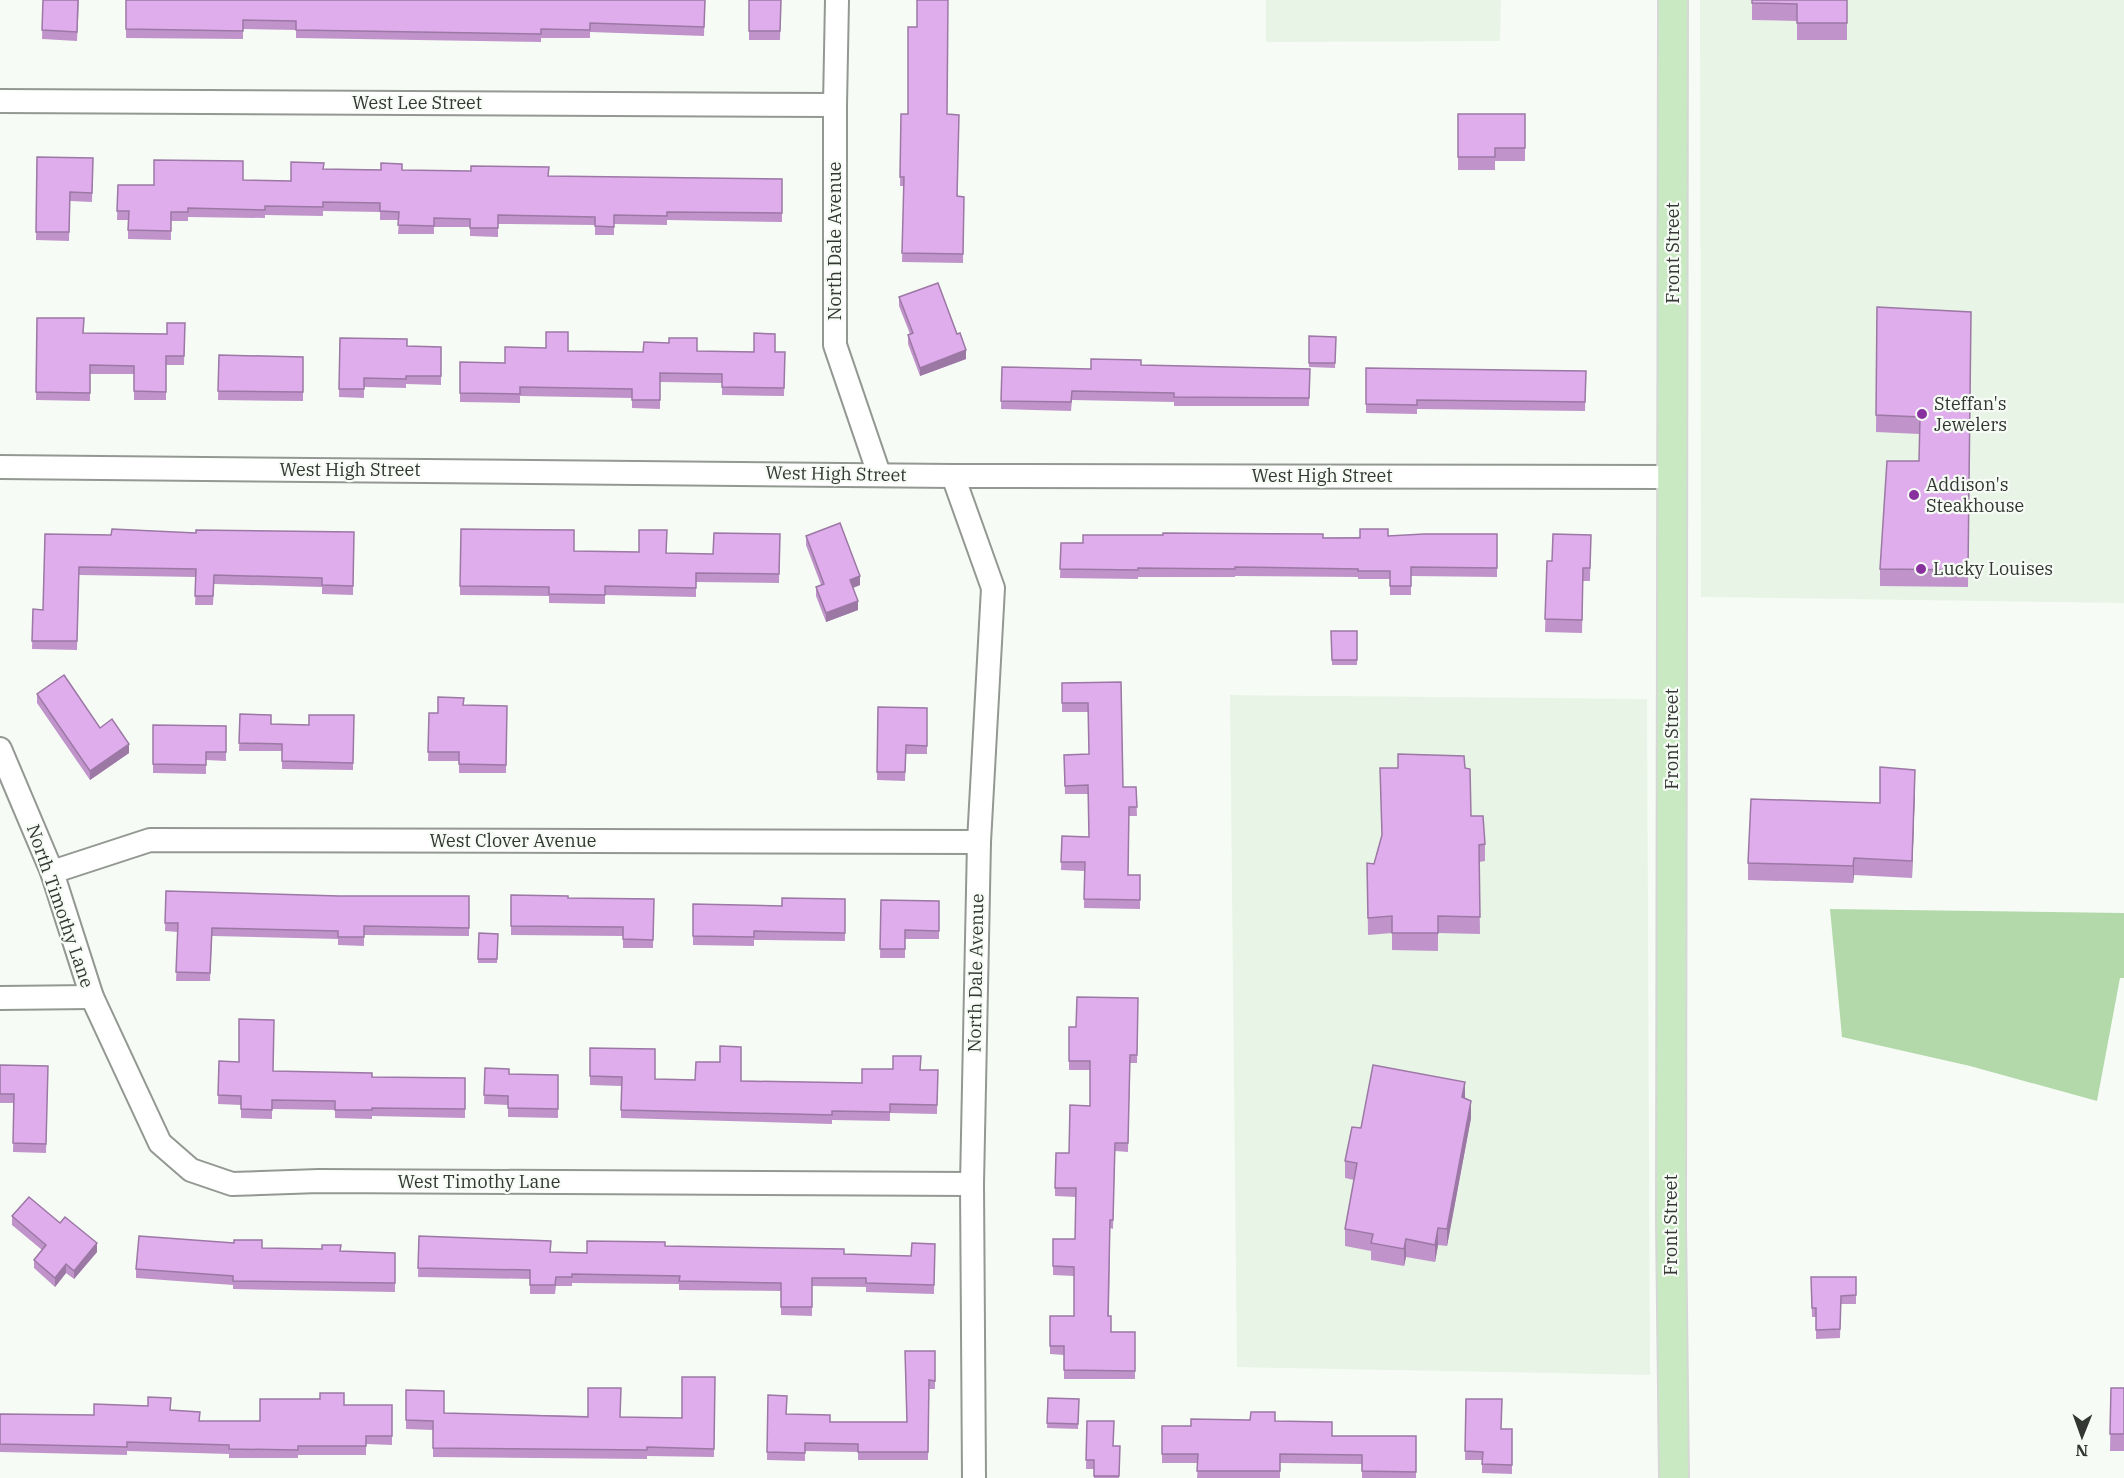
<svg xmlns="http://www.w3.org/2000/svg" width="2124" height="1478" viewBox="0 0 2124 1478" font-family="'IBM Plex Serif',serif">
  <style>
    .built { fill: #e8f4e6 }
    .green { fill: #b3d9ab }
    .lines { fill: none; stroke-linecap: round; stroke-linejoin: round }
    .minor-casing { stroke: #939892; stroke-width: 26 }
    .major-casing { stroke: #d6d7d6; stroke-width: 32 }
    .minor { stroke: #fff; stroke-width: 22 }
    .major { stroke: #c8e9c2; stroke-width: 28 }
    .wall { fill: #c094cb }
    .shaded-wall { fill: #9c78a5 }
    .building { fill: #dfacec; stroke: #9c78a5; stroke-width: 1.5 }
    .poi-dot { fill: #88309d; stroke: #f6fcf5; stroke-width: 2 }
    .labels { text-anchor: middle; stroke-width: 4.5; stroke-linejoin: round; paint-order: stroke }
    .street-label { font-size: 18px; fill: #343634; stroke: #f6fcf5 }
    .poi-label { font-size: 18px; fill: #343634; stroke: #f6fcf5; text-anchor: start }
  </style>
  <rect width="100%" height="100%" fill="#f6fcf5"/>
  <g class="built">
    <polygon points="1266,0 1501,0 1500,41 1266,42"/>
    <polygon points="1700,0 2124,0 2124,603 1701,597"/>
    <polygon points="1230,695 1647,699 1650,1375 1237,1367"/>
  </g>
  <polygon class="green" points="1830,909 2124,913 2124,978 2120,978 2097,1101 1970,1066 1842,1037"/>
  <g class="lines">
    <defs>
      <g id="minor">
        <polyline points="837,0 835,105 835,345 879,474"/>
        <polyline points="0,101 835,105"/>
        <polyline points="0,467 953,476 1672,477"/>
        <polyline points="953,476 993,588 979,842 972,1184 974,1478"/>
        <polyline points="0,749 52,872 92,997 160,1143 191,1170 232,1184 319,1181 972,1184"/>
        <polyline points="52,872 150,840 979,842"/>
        <polyline points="0,998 92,997"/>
      </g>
      <polyline id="major" points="1673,0 1671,1222 1674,1478"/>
    </defs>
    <use href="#minor" class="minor-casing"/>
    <use href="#major" class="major-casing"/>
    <use href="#minor" class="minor"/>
    <use href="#major" class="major"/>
  </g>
  <g class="wall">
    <polygon points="43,0 79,0 77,41 42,39"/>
    <polygon points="126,0 705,0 704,36 590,32 590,38 541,38 541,42 296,38 296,30 243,29 243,39 126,38"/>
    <polygon points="749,0 781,0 780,40 749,40"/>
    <polygon points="1752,0 1847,0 1847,40 1797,40 1797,21 1752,20"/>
    <polygon points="901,114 947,114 958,196 964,197 963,263 902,262 904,186 900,186"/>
    <polygon points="1458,114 1525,114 1525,161 1495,161 1495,170 1458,170"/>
    <polygon points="37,157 93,158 92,202 70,201 69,241 36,240"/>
    <polygon points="323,169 402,170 549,176 782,179 782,222 667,220 667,225 614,224 614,235 595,235 595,225 498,224 498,237 470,236 470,227 434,227 434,234 398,234 399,220 380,220 380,212 323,211 323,216 265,215 265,218 188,217 188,221 171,221 171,240 128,239 128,220 117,220 118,185 154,185 243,180 291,181"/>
    <polygon points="899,297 966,359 920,376 908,344 908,335 910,334 899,306"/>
    <polygon points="1877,307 1971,312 1968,587 1880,586 1880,569 1919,461 1919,434 1876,432"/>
    <polygon points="37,318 84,333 167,334 185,323 184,365 166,365 166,400 134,400 134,374 90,374 90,401 36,400"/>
    <polygon points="1309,336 1336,337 1335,368 1309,367"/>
    <polygon points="340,338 407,346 441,347 441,385 406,384 406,388 364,387 364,398 339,397"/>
    <polygon points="568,351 643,352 697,351 785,352 784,396 722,395 722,383 660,382 660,409 632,408 632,398 520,396 520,403 460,402 460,362 505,363"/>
    <polygon points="219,355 303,357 303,401 218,400"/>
    <polygon points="1141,365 1310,369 1309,406 1174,406 1174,402 1072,400 1071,411 1001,409 1002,367 1091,369"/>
    <polygon points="1366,368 1586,371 1585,411 1417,409 1417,414 1366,413"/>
    <polygon points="354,532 353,595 322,594 322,587 214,584 213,605 195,605 196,577 79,575 77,650 32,649 33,609 43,610 45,534 111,535"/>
    <polygon points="780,534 779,583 696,582 696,597 605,595 605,604 549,603 549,596 460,595 460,586 574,551 713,554"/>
    <polygon points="1497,534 1497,577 1411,576 1411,595 1390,595 1390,579 1358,579 1358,577 1235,576 1235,577 1138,577 1138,579 1060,578 1061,543"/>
    <polygon points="1591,535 1590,581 1583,581 1582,633 1545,632 1547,561 1552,561"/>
    <polygon points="806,536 860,585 853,588 858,610 826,622 816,596 816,587 821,585 806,545"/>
    <polygon points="1331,631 1357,631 1357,665 1332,665"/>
    <polygon points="1121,682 1123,787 1136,787 1137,816 1129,816 1128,875 1140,875 1140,909 1084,908 1084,871 1061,870 1062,836 1089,837 1088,794 1065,794 1064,764 1089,754 1088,712 1062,712 1062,683"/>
    <polygon points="37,694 100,728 129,753 90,780 37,703"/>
    <polygon points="463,705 507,706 506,773 459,773 459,761 428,761 429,713 438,713"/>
    <polygon points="878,707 927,708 927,754 906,754 905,781 877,780"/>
    <polygon points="240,714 271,724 309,725 354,715 353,770 282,769 282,751 239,751"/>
    <polygon points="153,725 226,726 226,761 206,760 206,774 153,773"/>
    <polygon points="1465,768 1471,816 1485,844 1485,861 1479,862 1480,934 1438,933 1438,951 1392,950 1392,933 1368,935 1367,863 1374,864"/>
    <polygon points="1915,787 1912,878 1854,875 1853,883 1748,880 1748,863"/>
    <polygon points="166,891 339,896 469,896 469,936 364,935 364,946 338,945 338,939 212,936 210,981 176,981 178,932 165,931"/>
    <polygon points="511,895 568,898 654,899 653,948 623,948 623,936 511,935"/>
    <polygon points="845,899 845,941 754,940 754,946 693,945 693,904 782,906"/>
    <polygon points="881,900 939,901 939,939 905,939 905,958 880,958"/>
    <polygon points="479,933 498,934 497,963 478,963"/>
    <polygon points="1138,998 1137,1063 1130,1063 1128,1152 1115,1151 1113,1229 1110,1228 1109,1316 1111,1332 1135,1332 1135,1379 1064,1379 1064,1355 1050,1354 1050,1316 1074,1316 1074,1276 1053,1275 1053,1239 1075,1239 1076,1197 1055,1196 1055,1188 1090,1106 1090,1070 1069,1070 1069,1027 1076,1027"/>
    <polygon points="590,1048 655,1079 862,1083 920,1070 938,1070 937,1114 890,1113 890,1121 832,1120 832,1124 621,1118 621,1086 590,1085"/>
    <polygon points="219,1061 273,1071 372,1077 465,1078 465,1118 372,1116 372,1119 335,1118 335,1110 272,1109 272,1119 241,1118 241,1105 218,1104"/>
    <polygon points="0,1065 48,1066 46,1153 13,1152 14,1103 0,1103"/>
    <polygon points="485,1068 509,1074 558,1075 558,1118 508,1117 508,1105 484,1104"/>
    <polygon points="1465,1098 1471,1118 1447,1246 1438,1245 1435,1262 1406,1257 1404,1266 1371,1260 1371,1251 1345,1246 1345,1229 1354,1180 1345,1178 1345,1161 1361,1128"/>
    <polygon points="12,1216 60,1223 97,1252 74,1279 66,1273 55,1287 34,1268 34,1260 42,1250 12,1225"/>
    <polygon points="419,1236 551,1252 587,1253 665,1246 844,1254 911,1256 935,1244 934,1294 866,1292 866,1287 812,1286 812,1316 781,1315 781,1291 679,1290 679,1284 572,1283 572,1286 556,1286 555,1294 530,1294 530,1279 418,1277"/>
    <polygon points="262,1248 395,1253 395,1292 233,1289 233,1285 136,1278 136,1269"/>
    <polygon points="1811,1277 1856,1277 1856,1304 1841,1304 1840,1338 1816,1339 1816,1317 1812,1317"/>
    <polygon points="935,1351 935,1389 929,1389 928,1460 858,1460 858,1452 805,1451 805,1461 767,1460 768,1395 786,1414 830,1422 906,1422"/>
    <polygon points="715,1377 714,1457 647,1456 647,1459 433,1457 433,1430 406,1429 406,1390 444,1413 682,1418"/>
    <polygon points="2111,1388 2124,1388 2124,1451 2110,1451"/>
    <polygon points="1048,1398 1079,1399 1078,1429 1047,1428"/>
    <polygon points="1466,1399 1502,1429 1512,1429 1512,1474 1482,1473 1482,1460 1465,1460"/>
    <polygon points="344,1405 392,1405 392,1445 366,1444 366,1455 298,1455 298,1458 229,1458 229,1454 127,1451 127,1455 0,1452 0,1414 94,1415 170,1410 200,1421 260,1421"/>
    <polygon points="1087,1421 1114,1446 1120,1446 1119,1478 1094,1478 1094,1469 1086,1469"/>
    <polygon points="1275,1421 1332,1436 1416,1436 1416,1478 1362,1478 1362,1464 1280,1463 1280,1478 1197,1478 1198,1463 1162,1463 1162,1426 1191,1426"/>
  </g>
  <g class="shaded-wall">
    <polygon points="966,350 966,359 920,376 920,368"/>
    <polygon points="860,576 860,585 850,589 850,580"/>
    <polygon points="858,601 858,610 826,622 826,613"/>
    <polygon points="129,744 129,753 90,780 90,771"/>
    <polygon points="1915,770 1915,787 1912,878 1912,861"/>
    <polygon points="1854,858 1854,875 1853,883 1853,866"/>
    <polygon points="1465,1082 1465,1099 1462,1097"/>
    <polygon points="1471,1101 1471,1118 1447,1246 1447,1229"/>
    <polygon points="1438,1228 1438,1245 1435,1262 1435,1245"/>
    <polygon points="1406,1239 1406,1257 1404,1266 1404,1249"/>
    <polygon points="97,1243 97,1252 74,1279 74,1271"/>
    <polygon points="66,1264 66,1273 55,1287 55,1278"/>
  </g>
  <g class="building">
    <polygon points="43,0 78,0 77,32 42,30"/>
    <polygon points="126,0 705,0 704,27 590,23 590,30 541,29 541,34 296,30 296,21 243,20 243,31 126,29"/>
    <polygon points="749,0 781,0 780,31 749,31"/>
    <polygon points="917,0 948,0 947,114 959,115 957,196 964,197 963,254 902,253 904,177 900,177 901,114 908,114 908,27 917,27"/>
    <polygon points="1752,0 1847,0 1847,23 1797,23 1797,4 1752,3"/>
    <polygon points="1458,114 1525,114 1525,148 1495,148 1495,157 1458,157"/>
    <polygon points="37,157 93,158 92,193 70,192 69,232 36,232"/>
    <polygon points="154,160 243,161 243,180 291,181 291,162 324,163 323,169 381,170 381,163 402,164 402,170 471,171 471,166 549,167 548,176 782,179 782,213 667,212 667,216 614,215 614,227 595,226 595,217 498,215 498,228 470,228 470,219 434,218 434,226 398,225 399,212 380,211 380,203 323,202 323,207 265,206 265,210 188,208 188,212 171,212 171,231 128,230 129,211 117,211 118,185 154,185"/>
    <polygon points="938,283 957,334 960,333 966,350 920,368 908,335 913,333 899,297"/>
    <polygon points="1877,307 1971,312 1968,570 1880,569 1887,461 1919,461 1920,417 1876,415"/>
    <polygon points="37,318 84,318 83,333 167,334 167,323 185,323 184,356 166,356 166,392 134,391 134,366 90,365 90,393 36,392"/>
    <polygon points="546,332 568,332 568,351 643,352 644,342 669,343 669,338 697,338 697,351 754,352 754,333 775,334 775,352 785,352 784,388 722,387 722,374 660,373 660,400 632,400 632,389 520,387 520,394 460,393 460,362 505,363 505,347 546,348"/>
    <polygon points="1309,336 1336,337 1335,363 1309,363"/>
    <polygon points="340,338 407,339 407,346 441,347 441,376 406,376 406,379 364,378 364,389 339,389"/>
    <polygon points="219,355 303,357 303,392 218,391"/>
    <polygon points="1091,359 1141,360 1141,365 1310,369 1309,398 1174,397 1174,393 1072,391 1071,402 1001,401 1002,367 1091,369"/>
    <polygon points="1366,368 1586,371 1585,402 1417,400 1417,405 1366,404"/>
    <polygon points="840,523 860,576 850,580 858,601 826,613 816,587 824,584 806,536"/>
    <polygon points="112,529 196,533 196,530 354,532 353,586 322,585 322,578 214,575 213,596 195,596 196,569 79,567 77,641 32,641 33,609 43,610 45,534 111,535"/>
    <polygon points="461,529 574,530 574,551 639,552 639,530 667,530 666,553 713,554 714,533 780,534 779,574 696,573 696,588 605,586 605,595 549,594 549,587 460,586"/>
    <polygon points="1360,529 1388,529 1388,536 1424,534 1497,534 1497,568 1411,567 1411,586 1390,586 1390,571 1358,571 1358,569 1235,567 1235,569 1138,568 1138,570 1060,569 1061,543 1083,543 1083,535 1163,535 1163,533 1323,534 1323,538 1360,538"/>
    <polygon points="1553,534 1591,535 1590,568 1583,568 1582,620 1545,619 1547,561 1552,561"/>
    <polygon points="1331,631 1357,631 1357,660 1332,660"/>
    <polygon points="64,675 100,728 112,719 129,744 90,771 37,694"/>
    <polygon points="1121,682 1123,787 1136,787 1137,807 1129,807 1128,875 1140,875 1140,900 1084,899 1085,862 1061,862 1062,836 1089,837 1088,785 1065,786 1064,755 1089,754 1088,703 1062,703 1062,683"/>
    <polygon points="438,697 464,698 463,705 507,706 506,765 459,764 459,752 428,752 429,713 438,713"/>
    <polygon points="878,707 927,708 927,746 906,745 905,772 877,772"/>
    <polygon points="240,714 271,715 271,724 309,725 309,715 354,715 353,763 282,761 282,744 239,743"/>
    <polygon points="153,725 226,726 226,752 206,752 206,765 153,764"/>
    <polygon points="1398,754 1464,756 1465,768 1470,769 1471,816 1483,816 1485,844 1479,845 1480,917 1438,916 1438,933 1392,933 1392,916 1368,918 1367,863 1374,864 1382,835 1380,768 1398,768"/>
    <polygon points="1880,767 1915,770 1912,861 1854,858 1853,866 1748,863 1751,799 1880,803"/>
    <polygon points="166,891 339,896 469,896 469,928 364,926 364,937 338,937 338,931 212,928 210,973 176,972 178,923 165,923"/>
    <polygon points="511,895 568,896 568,898 654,899 653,940 623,939 623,927 511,926"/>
    <polygon points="782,898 845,899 845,933 754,931 754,937 693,936 693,904 782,906"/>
    <polygon points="881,900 939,901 939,931 905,930 905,949 880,949"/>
    <polygon points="479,933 498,934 497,959 478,959"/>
    <polygon points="1077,997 1138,998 1137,1055 1130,1055 1128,1143 1115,1143 1113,1220 1110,1220 1108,1316 1111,1316 1111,1332 1135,1332 1135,1371 1064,1370 1064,1346 1050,1346 1050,1316 1074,1316 1074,1267 1053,1266 1053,1239 1075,1239 1076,1188 1055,1188 1056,1153 1069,1153 1070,1105 1090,1106 1090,1061 1069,1061 1069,1027 1076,1027"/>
    <polygon points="239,1019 274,1020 273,1071 372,1073 372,1077 465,1078 465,1109 372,1108 372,1110 335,1110 335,1101 272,1100 272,1110 241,1109 241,1096 218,1095 219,1061 239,1062"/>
    <polygon points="720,1046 741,1047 741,1081 862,1083 862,1069 893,1069 893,1056 921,1056 920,1070 938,1070 937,1105 890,1104 890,1112 832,1111 832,1115 621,1110 622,1077 590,1076 590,1048 655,1049 655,1079 695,1080 696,1062 720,1062"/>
    <polygon points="0,1065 48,1066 46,1144 13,1143 14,1094 0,1094"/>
    <polygon points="1373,1065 1465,1082 1462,1097 1471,1101 1447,1229 1438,1228 1435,1245 1406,1239 1404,1249 1371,1243 1373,1234 1345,1229 1357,1163 1345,1161 1352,1127 1361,1128"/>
    <polygon points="485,1068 509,1069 509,1074 558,1075 558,1109 508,1108 508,1096 484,1095"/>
    <polygon points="29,1197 60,1223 65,1217 97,1243 74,1271 66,1264 55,1278 34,1260 46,1245 12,1216"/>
    <polygon points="139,1236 234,1243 234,1240 262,1240 262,1248 322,1249 322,1245 341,1245 340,1251 395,1253 395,1283 233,1281 233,1276 136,1269"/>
    <polygon points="419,1236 551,1241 550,1252 587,1253 587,1241 665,1242 665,1246 844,1249 844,1254 911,1256 912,1243 935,1244 934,1285 866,1283 866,1278 812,1278 812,1307 781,1307 781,1283 679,1281 680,1276 572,1274 572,1277 556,1277 555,1285 530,1285 530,1270 418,1268"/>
    <polygon points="1811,1277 1856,1277 1856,1295 1841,1296 1840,1329 1816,1330 1816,1308 1812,1308"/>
    <polygon points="905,1351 935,1351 935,1381 929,1380 928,1452 858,1452 858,1444 805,1443 805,1453 767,1452 768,1395 787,1396 786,1414 830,1415 830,1422 907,1422"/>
    <polygon points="682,1377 715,1377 714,1449 647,1447 647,1450 433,1448 433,1421 406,1420 406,1390 444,1391 444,1413 588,1417 588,1388 621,1388 620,1417 682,1418"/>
    <polygon points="2111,1388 2124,1388 2124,1434 2110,1434"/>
    <polygon points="320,1393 344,1393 344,1405 392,1405 392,1436 366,1436 366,1446 298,1446 298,1450 229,1449 229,1445 127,1442 127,1447 0,1444 0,1414 94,1415 94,1404 148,1406 148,1397 171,1398 170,1410 200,1412 199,1421 260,1421 260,1399 320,1399"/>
    <polygon points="1048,1398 1079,1399 1078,1424 1047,1423"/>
    <polygon points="1466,1399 1502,1399 1501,1429 1512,1429 1512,1465 1482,1464 1483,1452 1465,1451"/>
    <polygon points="1251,1412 1275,1412 1275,1421 1332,1422 1332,1436 1416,1436 1416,1472 1362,1471 1362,1455 1280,1454 1280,1471 1197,1471 1198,1454 1162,1454 1162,1426 1191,1426 1191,1419 1250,1420"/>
    <polygon points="1087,1421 1114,1421 1113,1446 1120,1446 1119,1476 1094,1476 1094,1460 1086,1460"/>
  </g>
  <g class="poi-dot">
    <circle cx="1922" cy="414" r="6"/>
    <circle cx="1914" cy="495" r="6"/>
    <circle cx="1921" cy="569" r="6"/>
  </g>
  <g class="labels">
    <g class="street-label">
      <text x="417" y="109">West Lee Street</text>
      <text transform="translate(835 241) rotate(-90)" y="6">North Dale Avenue</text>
      <text transform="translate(1673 253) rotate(-90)" y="6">Front Street</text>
      <text x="350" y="476">West High Street</text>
      <text transform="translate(836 474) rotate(1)" y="6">West High Street</text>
      <text x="1322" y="482">West High Street</text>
      <text transform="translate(1672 739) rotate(-90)" y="6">Front Street</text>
      <text x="513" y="847">West Clover Avenue</text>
      <text transform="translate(60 906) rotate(71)" y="6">North Timothy Lane</text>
      <text transform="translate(976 973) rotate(-89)" y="6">North Dale Avenue</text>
      <text x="479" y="1188">West Timothy Lane</text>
      <text transform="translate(1671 1225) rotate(-90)" y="6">Front Street</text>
    </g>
    <g class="poi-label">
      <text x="1934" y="410">Steffan's<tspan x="1934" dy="21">Jewelers</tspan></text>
      <text x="1926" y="491">Addison's<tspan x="1926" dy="21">Steakhouse</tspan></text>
      <text x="1933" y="575">Lucky Louises</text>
    </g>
  </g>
  <g transform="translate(2082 1436) rotate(181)" stroke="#f6fcf5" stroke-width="4.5" paint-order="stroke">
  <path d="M0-4.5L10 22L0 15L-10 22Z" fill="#343634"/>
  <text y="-9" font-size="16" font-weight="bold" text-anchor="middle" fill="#343634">N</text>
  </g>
</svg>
